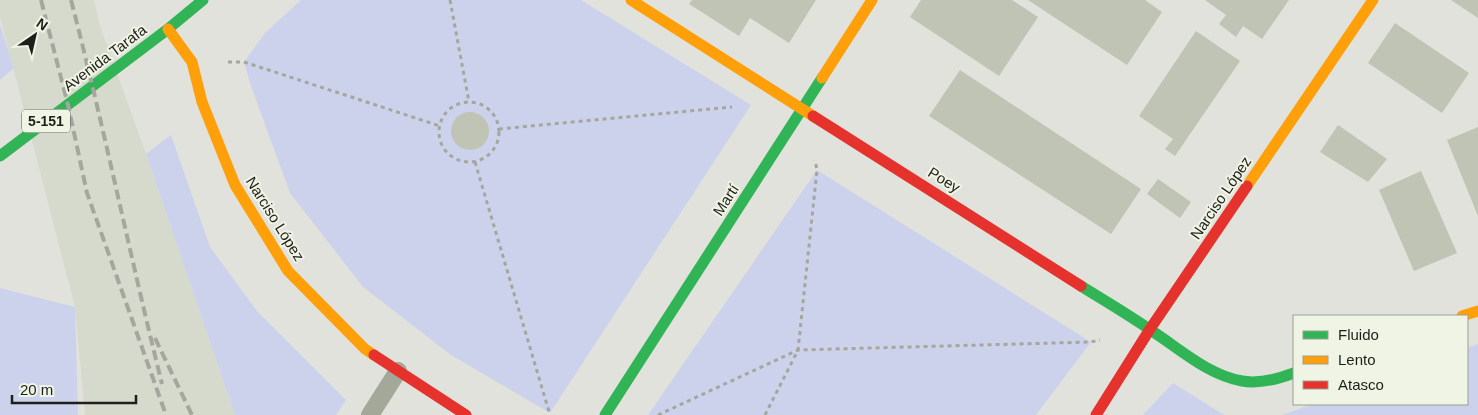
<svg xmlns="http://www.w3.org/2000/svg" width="1478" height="415" viewBox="0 0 1478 415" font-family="Helvetica,sans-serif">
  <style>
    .built { fill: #d6dacc }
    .green { fill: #ccd2ec }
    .building { fill: #c0c4b5 }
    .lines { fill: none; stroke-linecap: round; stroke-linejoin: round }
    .path { stroke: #a5a79d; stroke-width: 3; stroke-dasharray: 4 4; stroke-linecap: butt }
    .lane { stroke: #a3a899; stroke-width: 18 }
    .fast { stroke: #30b455; stroke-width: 11 }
    .slow { stroke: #ff9f0a; stroke-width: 11 }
    .jam { stroke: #e5322d; stroke-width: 11 }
    .rail { stroke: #a5a69e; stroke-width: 4; stroke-dasharray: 10 5; stroke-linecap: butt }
    .labels { text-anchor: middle; stroke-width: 4; stroke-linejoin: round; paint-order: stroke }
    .shield { fill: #eff4e5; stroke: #5d5f57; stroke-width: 1 }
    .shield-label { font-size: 14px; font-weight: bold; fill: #1e1f1a }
    .street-label { font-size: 15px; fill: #1e1f1a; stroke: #eff4e5 }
  </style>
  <rect width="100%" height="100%" fill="#e1e2dc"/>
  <polygon class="built" points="0,0 94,0 100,26 146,154 235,415 85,415 75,307 0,17"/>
  <g class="green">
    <polygon points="301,0 581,0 751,105 550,413 451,355 363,287 290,193 251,86 244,62 265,33"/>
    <polygon points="0,25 14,68 0,80"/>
    <polygon points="171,135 210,247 257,311 346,400 336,415 235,415 146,154"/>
    <polygon points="817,170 1091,342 1036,415 648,415"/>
    <polygon points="0,288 75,307 78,415 0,415"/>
    <polygon points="1478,344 1478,415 1282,415 1313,404 1467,404 1467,348"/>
    <polygon points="1173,383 1224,415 1143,415"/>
  </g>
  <g class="building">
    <polygon points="692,0 816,0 789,43 750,18 739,36 689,4"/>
    <polygon points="921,0 1012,0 1038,17 999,76 910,17"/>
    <polygon points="1028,0 1145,0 1162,12 1127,65"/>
    <polygon points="1205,0 1289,0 1262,39 1243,26 1236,37 1219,24 1226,15"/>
    <polygon points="1451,0 1478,0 1478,18"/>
    <polygon points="1395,23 1469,73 1442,113 1368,63"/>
    <polygon points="1196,31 1240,61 1175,156 1165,149 1173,139 1139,116"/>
    <polygon points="960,70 1141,189 1111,234 929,116"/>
    <circle cx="470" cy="131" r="19"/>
    <polygon points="1338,125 1387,159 1368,182 1320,152"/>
    <polygon points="1478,127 1478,216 1447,140"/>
    <polygon points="1421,171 1457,253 1414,271 1379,190"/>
    <polygon points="1158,179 1191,202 1180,218 1147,194"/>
  </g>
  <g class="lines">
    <g class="path">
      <polyline points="450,0 469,102"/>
      <polyline points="228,62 244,62 440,126"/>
      <circle cx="469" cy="132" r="30"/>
      <polyline points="499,129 732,107"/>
      <polyline points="475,162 550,415"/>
      <polyline points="658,415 798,350 1091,342 1100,340"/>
      <polyline points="765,415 798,350 817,170 815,160"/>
    </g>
    <polyline class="lane" points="370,415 398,371"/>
    <g class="fast">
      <polyline points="0,156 168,29 203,0"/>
      <path d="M1081 286C1105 301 1129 315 1152 331 1180 349 1208 375 1242 381 1259 384 1278 379 1294 373"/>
      <polyline points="605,415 822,78"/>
    </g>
    <g class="slow">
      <polyline points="631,0 813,116"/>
      <polyline points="168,29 192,62 202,102 235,185 288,271 365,349 374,355"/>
      <polyline points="822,78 872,0"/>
      <polyline points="1247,186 1373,0"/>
      <polyline points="1462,316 1478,311"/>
    </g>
    <g class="jam">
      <polyline points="813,116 1081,286"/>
      <polyline points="374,355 466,415"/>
      <polyline points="1096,415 1150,329 1247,186"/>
    </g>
    <g class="rail">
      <polyline points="41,0 68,105 87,193 166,415"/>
      <path d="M71 0C104 127 130 256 162 384"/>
      <polyline points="155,338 192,415"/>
    </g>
  </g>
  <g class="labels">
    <rect class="shield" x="22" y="109.5" width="48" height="23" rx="4"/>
    <g class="shield-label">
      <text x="46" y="126">5-151</text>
    </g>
    <g class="street-label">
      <text transform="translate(105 58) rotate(-37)" y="5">Avenida Tarafa</text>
      <text transform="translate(944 180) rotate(32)" y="5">Poey</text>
      <text transform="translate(1221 198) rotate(-56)" y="5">Narciso López</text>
      <text transform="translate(726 200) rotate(-57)" y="5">Martí</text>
      <text transform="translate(275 219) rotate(58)" y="5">Narciso López</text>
    </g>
  </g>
  <rect x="1293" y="315" width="175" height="90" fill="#eff4e5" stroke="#9b9f94"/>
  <rect x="1303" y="331" width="25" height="8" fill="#30b455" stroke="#9b9f94"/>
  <text x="1338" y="340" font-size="15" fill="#1e1f1a">Fluido</text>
  <rect x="1303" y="356" width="25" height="8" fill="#ff9f0a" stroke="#9b9f94"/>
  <text x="1338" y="365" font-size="15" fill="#1e1f1a">Lento</text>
  <rect x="1303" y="381" width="25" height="8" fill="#e5322d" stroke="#9b9f94"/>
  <text x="1338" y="390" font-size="15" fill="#1e1f1a">Atasco</text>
  <g transform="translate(35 35) rotate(34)" stroke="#eff4e5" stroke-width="4" paint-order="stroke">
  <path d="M0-4L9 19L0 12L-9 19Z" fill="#1e1f1a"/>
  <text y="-8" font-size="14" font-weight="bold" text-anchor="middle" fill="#1e1f1a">N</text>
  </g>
  <path d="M12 395v8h124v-8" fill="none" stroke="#1e1f1a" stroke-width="2.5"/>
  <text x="20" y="395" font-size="15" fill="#1e1f1a" stroke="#eff4e5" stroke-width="4" paint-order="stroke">20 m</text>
</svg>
